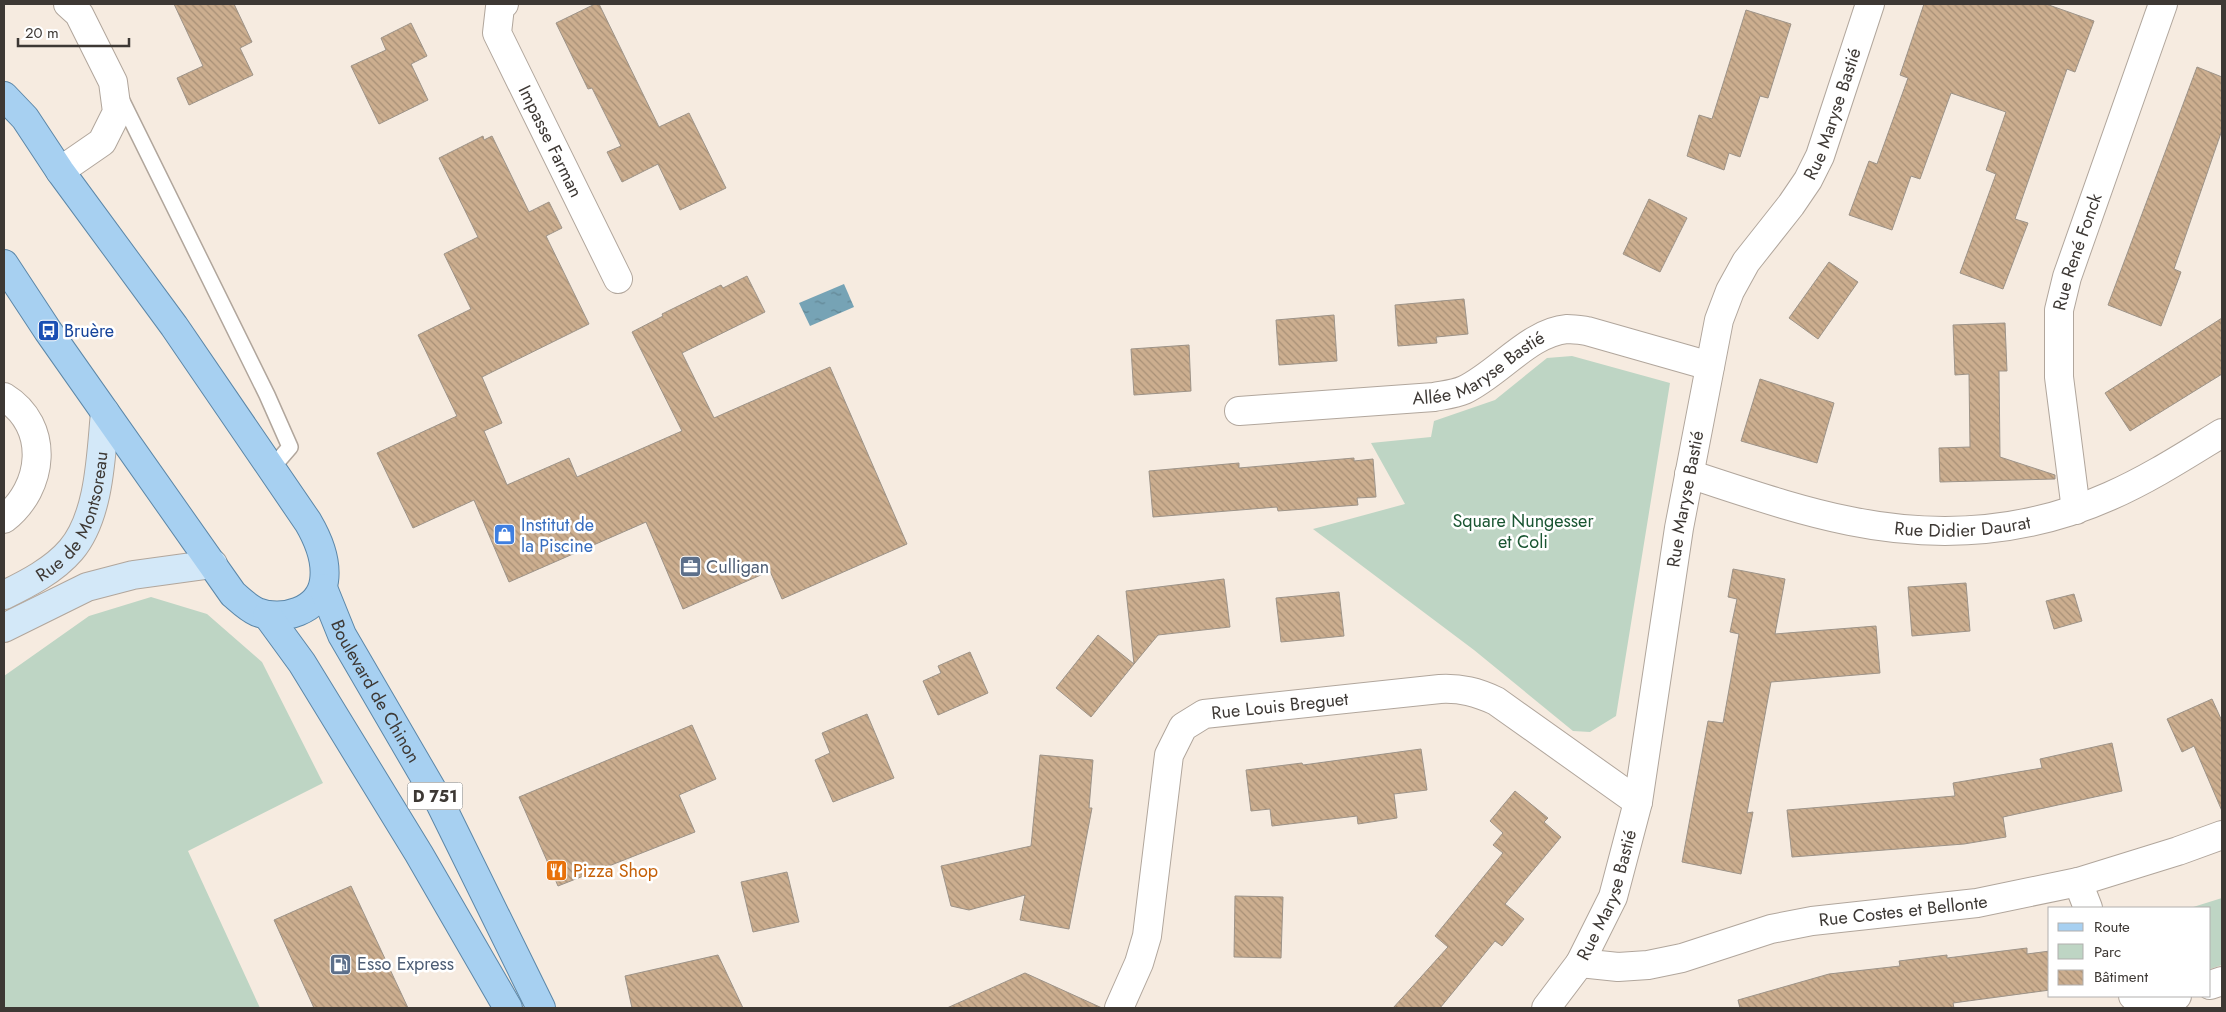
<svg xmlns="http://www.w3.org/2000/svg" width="2226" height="1012" viewBox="0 0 2226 1012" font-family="Jost,sans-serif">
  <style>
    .green { fill: #bed5c4 }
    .water { fill: url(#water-ripples) }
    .building { fill: url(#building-back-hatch); stroke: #9d9388 }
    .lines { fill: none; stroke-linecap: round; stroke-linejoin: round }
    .lane-casing { stroke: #b1a69c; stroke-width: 18 }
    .street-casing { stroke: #b1a69c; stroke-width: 30 }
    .secondary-casing { stroke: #b1a69c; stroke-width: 30 }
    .primary-casing { stroke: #5c87a8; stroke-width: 30 }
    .lane { stroke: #fff; stroke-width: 15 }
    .street { stroke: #fff; stroke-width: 28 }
    .secondary { stroke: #d3e8f8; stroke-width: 28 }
    .primary { stroke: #a7d0f1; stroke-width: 28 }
    .labels { text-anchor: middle; stroke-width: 5; stroke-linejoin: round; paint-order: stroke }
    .shield { fill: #fff; stroke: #777471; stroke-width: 1 }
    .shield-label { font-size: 16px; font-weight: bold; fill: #3d3834 }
    .street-label { font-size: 18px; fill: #3d3834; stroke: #fff }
    .transit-label { font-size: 18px; fill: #164399; stroke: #fff; text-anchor: start }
    .park-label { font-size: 18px; fill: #1b5633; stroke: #fff }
    .shop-label { font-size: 18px; fill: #366cbe; stroke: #fff; text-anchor: start }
    .service-label { font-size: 18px; fill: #4e5e75; stroke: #fff; text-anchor: start }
    .food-label { font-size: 18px; fill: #c56008; stroke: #fff; text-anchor: start }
  </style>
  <defs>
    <pattern id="water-ripples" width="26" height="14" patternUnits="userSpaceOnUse" patternTransform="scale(1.25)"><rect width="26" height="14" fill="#76a3b5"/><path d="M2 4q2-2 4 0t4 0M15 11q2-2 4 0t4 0" fill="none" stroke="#628694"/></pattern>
    <pattern id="building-back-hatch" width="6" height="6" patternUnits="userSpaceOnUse" patternTransform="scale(1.25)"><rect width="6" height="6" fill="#ccae8f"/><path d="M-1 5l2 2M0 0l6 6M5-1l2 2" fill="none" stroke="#a78f76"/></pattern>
  </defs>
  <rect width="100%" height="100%" fill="#f6ebe0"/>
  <g class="green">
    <polygon points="1572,356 1670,383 1616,716 1590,732 1573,731 1474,650 1313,529 1405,504 1371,443 1431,437 1434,421 1495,400 1547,358"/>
    <polygon points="151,597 207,614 262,662 323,783 188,851 260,1008 4,1008 4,676 89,616"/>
    <polygon points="2222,898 2222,965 2210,969 2210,908 2190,908"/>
  </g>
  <polygon class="water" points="844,284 854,307 810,326 799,303"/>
  <g class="building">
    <polygon points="174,4 234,4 252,42 240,48 253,75 189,105 177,78 203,66"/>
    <polygon points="595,4 599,4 659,127 689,113 726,188 680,210 658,164 622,182 607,152 621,146 592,88 588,89 556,23"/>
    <polygon points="1924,4 2046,4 2094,21 2075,72 2067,69 2015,219 2028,223 2003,289 1960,273 1996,174 1986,170 2006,112 1951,93 1920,179 1911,176 1892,230 1849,215 1869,161 1877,164 1908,78 1900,75"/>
    <polygon points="1746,10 1791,24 1768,98 1760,96 1740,157 1729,153 1724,170 1687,156 1699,115 1712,119"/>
    <polygon points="411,23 427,56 411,64 428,100 379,124 351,66 386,50 381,38"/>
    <polygon points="2197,67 2222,77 2222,130 2174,269 2181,272 2161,326 2108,305"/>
    <polygon points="483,136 484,140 492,136 529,212 549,202 562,228 546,236 589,324 482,377 502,423 484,431 507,485 569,458 577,477 682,431 632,332 663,316 662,314 721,285 723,288 747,276 765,312 682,353 714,418 830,367 907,544 782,599 770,571 683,609 646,522 509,582 474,500 413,528 377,453 457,416 418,335 471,309 444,254 478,237 439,158"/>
    <polygon points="1649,199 1687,218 1660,272 1623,254"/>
    <polygon points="1829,262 1858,282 1818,339 1789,318"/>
    <polygon points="1464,299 1468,334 1436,337 1437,343 1398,346 1395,305"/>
    <polygon points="1334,315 1337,361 1279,365 1276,320"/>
    <polygon points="2222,318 2222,374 2130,431 2105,393"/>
    <polygon points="2005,323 2007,371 1999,371 2000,457 2055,475 2055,479 1940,482 1939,448 1970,447 1969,374 1955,375 1953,325"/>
    <polygon points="1189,345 1191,391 1134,395 1131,349"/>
    <polygon points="1760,379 1834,403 1817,463 1741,441"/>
    <polygon points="1354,458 1354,461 1373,459 1376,497 1357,498 1358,505 1278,511 1277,507 1153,517 1149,471 1239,463 1239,468"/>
    <polygon points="1733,569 1785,579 1775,634 1876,626 1880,673 1771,682 1747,813 1753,812 1741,874 1682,862 1708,721 1723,723 1739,634 1730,632 1737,599 1728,597"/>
    <polygon points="1224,579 1230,627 1158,635 1134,664 1126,591"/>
    <polygon points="1966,583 1970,631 1912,636 1908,587"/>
    <polygon points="1339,592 1344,636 1281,642 1276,598"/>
    <polygon points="2074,594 2082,621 2054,629 2046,601"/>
    <polygon points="1098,635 1134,664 1091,717 1056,688"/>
    <polygon points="970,652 988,693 938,715 923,681 941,673 938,666"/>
    <polygon points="2212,699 2222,721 2222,811 2194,746 2182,752 2167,719"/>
    <polygon points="867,714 894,778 833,802 815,760 830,753 822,733"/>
    <polygon points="692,725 716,779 679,795 695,832 558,886 519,797"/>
    <polygon points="2112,743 2122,791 2003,817 2006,837 1964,844 1792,857 1787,810 1955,796 1953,783 2042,768 2040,759"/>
    <polygon points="1421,749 1427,790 1394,794 1397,818 1358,824 1357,816 1272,826 1270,809 1251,811 1246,770 1302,763 1303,765"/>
    <polygon points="1040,755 1093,760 1089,808 1092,808 1069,929 1020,920 1025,895 969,910 951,906 941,866 1031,846"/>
    <polygon points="1515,791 1548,818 1544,822 1561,837 1505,904 1524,919 1502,946 1495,941 1440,1008 1393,1008 1448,947 1435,936 1503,853 1493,845 1503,833 1490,821"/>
    <polygon points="787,872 799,922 753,932 741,882"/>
    <polygon points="351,886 408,1008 314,1008 274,920"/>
    <polygon points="1235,896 1283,897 1281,958 1234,957"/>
    <polygon points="2027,948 2027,954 2050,951 2050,990 1953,1003 1954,1008 1740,1008 1738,1000 1829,974 1900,966 1899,961 1947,955 1947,958"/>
    <polygon points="718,955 743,1008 632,1008 625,976"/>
    <polygon points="1025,973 1102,1008 947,1008"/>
  </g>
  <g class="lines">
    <defs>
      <polyline id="lane" points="121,99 267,395 290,447 271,469"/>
      <g id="street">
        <path id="s1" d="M504 4 500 7 497 33 618 279"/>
        <polyline points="60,171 102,142 117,112 113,82 79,14 68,4"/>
        <path d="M4 397C51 426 44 488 4 519"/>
        <path id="s2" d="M1239 411 1434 397C1444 395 1455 394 1464 390 1498 374 1530 332 1567 329 1574 329 1580 330 1587 331L1710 366"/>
        <path id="s3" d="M1689 474C1742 491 1795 510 1850 521 1938 539 2027 533 2110 496 2149 479 2186 455 2222 433"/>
        <path id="s4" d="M2076 510 2059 377V310L2067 277 2163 4"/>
        <polyline points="2078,882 2088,908"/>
        <path id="s5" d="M1580 963 1618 967 1648 965 1682 958 1771 929 1812 921 1977 903 2078 882 2178 851 2222 835"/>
        <polyline points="2210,985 2222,981"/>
        <path d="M2133 996C2145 1006 2163 1000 2177 996"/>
        <path id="s6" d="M1119 1008 1139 963 1147 936 1169 755 1183 727 1204 714 1440 689C1461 688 1477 692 1496 701L1638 802"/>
        <path id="s7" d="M1546 1008 1580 963 1613 897 1638 802 1679 528 1719 320 1730 291 1746 262 1791 205 1808 180 1820 156 1870 4"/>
      </g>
      <g id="secondary">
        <path id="s8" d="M4 595C27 584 54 570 71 550 100 516 101 454 105 412"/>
        <polyline points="4,628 87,587 133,575 213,564"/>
      </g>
      <g id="primary">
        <path d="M4 96 25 118 60 171 174 326 308 522C318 539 327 561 324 581 320 611 282 622 257 612 248 608 240 600 233 594L48 331 4 264"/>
        <path id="s9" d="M323 588 342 635 441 805 541 1008"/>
        <polyline points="267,615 302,663 419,854 508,1008"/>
      </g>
    </defs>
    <use href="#lane" class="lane-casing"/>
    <use href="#street" class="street-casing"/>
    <use href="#secondary" class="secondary-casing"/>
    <use href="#primary" class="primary-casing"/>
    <use href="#lane" class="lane"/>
    <use href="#street" class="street"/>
    <use href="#secondary" class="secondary"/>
    <use href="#primary" class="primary"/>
  </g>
  <defs>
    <symbol id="bus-square" viewBox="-11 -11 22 22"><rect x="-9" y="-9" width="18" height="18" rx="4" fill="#1a4fb4" stroke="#fff"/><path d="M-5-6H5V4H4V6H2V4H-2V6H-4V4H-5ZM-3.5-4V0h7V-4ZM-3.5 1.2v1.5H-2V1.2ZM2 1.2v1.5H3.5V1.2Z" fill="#fff"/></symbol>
    <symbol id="shop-square" viewBox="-11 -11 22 22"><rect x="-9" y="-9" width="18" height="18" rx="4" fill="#3f7fe0" stroke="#fff"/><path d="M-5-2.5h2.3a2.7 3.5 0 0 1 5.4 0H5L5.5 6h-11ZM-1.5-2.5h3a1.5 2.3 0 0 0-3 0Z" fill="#fff"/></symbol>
    <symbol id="office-square" viewBox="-11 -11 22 22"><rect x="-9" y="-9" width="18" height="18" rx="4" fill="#5c6f8a" stroke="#fff"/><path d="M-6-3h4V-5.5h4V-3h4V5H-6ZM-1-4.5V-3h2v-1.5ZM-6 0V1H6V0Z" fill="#fff"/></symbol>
    <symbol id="restaurant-square" viewBox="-11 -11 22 22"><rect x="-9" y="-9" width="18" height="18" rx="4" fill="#e8710a" stroke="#fff"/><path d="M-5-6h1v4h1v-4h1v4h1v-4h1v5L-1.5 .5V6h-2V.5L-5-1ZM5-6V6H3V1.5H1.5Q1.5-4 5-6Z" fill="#fff"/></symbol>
    <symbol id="fuel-square" viewBox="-11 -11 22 22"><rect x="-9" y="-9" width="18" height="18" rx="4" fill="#5c6f8a" stroke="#fff"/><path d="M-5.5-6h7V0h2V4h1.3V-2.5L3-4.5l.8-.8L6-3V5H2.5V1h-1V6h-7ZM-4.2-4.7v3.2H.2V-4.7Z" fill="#fff"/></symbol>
  </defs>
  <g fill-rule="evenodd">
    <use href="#bus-square" x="36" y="318" width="25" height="25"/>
    <use href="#shop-square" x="492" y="522" width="25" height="25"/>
    <use href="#office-square" x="678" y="554" width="25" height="25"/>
    <use href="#restaurant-square" x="544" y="858" width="25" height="25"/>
    <use href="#fuel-square" x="328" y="952" width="25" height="25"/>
  </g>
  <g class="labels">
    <rect class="shield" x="407.5" y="782.5" width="55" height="27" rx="4"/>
    <g class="shield-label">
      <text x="435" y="802">D 751</text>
    </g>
    <g class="street-label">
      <text dy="6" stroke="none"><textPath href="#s7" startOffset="955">Rue Maryse Bastié</textPath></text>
      <text dy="6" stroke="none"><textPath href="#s1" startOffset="152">Impasse Farman</textPath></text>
      <text dy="6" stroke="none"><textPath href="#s4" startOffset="262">Rue René Fonck</textPath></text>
      <text dy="6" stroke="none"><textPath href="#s2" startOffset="248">Allée Maryse Bastié</textPath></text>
      <text dy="6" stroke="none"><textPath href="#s7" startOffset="535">Rue Maryse Bastié</textPath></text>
      <text dy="6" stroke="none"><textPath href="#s8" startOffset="112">Rue de Montsoreau</textPath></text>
      <text dy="6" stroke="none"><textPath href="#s3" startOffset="281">Rue Didier Daurat</textPath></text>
      <text dy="6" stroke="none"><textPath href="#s9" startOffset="116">Boulevard de Chinon</textPath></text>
      <text dy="6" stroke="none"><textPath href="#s6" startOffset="392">Rue Louis Breguet</textPath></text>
      <text dy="6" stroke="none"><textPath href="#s7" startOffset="130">Rue Maryse Bastié</textPath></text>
      <text dy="6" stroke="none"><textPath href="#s5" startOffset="330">Rue Costes et Bellonte</textPath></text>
    </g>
    <g class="transit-label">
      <text x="64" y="337">Bruère</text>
    </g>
    <g class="park-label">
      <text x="1523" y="527">Square Nungesser<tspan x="1523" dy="21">et Coli</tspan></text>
    </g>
    <g class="shop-label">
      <text x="521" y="531">Institut de<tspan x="521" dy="21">la Piscine</tspan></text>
    </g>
    <g class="service-label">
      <text x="706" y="573">Culligan</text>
      <text x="357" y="970">Esso Express</text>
    </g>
    <g class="food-label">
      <text x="573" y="877">Pizza Shop</text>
    </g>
  </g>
  <rect width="2226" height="1012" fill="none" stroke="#3d3834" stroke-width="10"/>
  <rect x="2048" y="907" width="162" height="90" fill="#ffffff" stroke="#b1afae"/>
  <rect x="2058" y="923" width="25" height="8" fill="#a7d0f1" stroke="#b1afae"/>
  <text x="2094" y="932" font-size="15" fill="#3d3834">Route</text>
  <rect x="2058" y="944" width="25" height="15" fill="#bed5c4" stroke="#b1afae"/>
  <text x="2094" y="957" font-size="15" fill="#3d3834">Parc</text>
  <rect x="2058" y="970" width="25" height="15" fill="url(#building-back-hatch)" stroke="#b1afae"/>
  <text x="2094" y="982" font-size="15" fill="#3d3834">Bâtiment</text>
  <path d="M18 38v8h111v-8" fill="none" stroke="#3d3834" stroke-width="2.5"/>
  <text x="25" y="38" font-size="15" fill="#3d3834" stroke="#ffffff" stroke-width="4" paint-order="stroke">20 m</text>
</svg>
